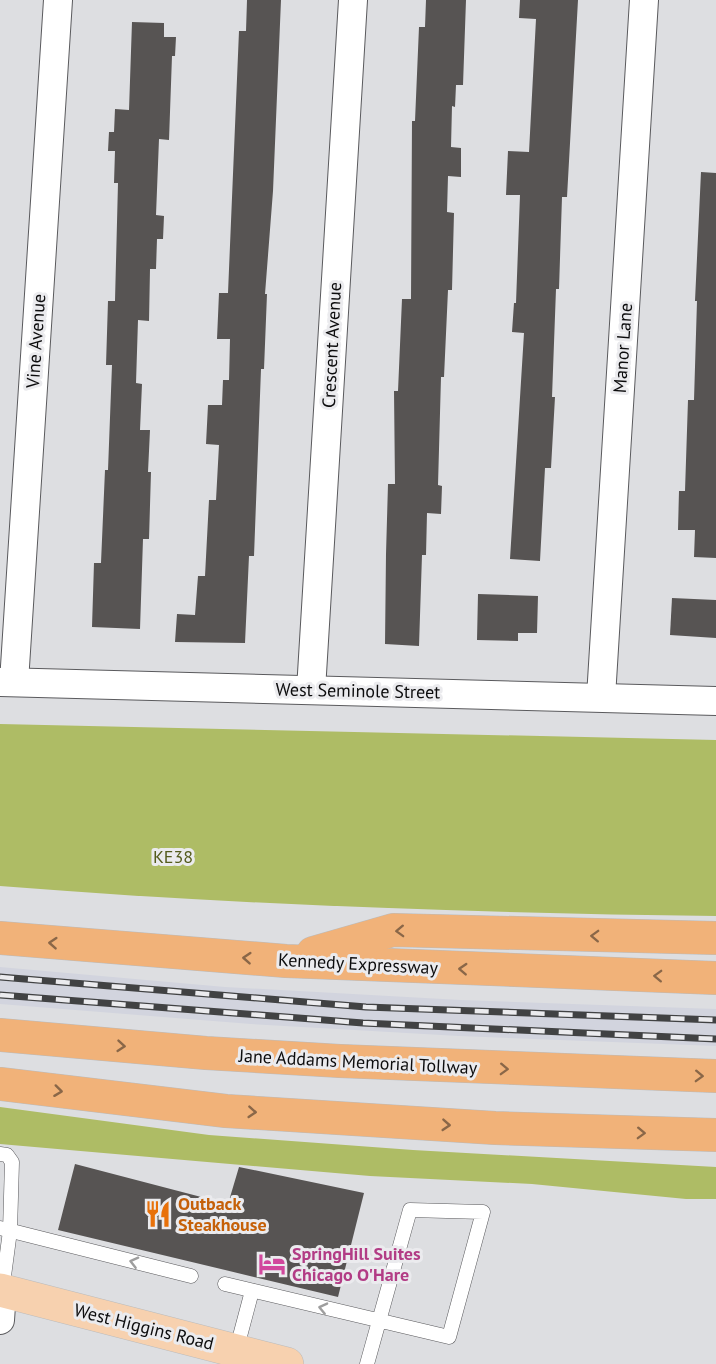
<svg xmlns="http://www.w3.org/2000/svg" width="716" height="1364" viewBox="0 0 716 1364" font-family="'PT Sans',sans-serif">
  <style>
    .built { fill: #d2d4de }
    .green { fill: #aebc65 }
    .building { fill: #575453 }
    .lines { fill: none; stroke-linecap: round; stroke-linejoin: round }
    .lane-casing { stroke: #5a5a5d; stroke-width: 15 }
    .street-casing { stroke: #5a5a5d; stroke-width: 30 }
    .primary-casing { stroke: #bbb; stroke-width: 34 }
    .highway-casing { stroke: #bbb; stroke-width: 34 }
    .lane { stroke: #fff; stroke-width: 14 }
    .street { stroke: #fff; stroke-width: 28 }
    .primary { stroke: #f7d1af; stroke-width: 33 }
    .highway { stroke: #f1b279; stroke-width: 33 }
    .rail-casing { stroke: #414243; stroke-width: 7 }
    .rail { stroke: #ebebee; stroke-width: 4.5; stroke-dasharray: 14; stroke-linecap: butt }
    .oneway { stroke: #8a6748 }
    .oneway2 { stroke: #9e9e9e }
    .labels { text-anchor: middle; stroke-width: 6; stroke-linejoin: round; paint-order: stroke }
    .street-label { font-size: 18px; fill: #0c0c0d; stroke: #ebebee }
    .park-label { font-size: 18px; fill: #545c1d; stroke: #ebebee }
    .food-label { font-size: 18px; font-weight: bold; fill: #c56008; stroke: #ebebee; text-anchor: start }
    .hotel-label { font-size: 18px; font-weight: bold; fill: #b23c85; stroke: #ebebee; text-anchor: start }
  </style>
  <rect width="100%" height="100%" fill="#dddee1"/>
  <polygon class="built" points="0,967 225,987 461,1000 716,1009 716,1046 459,1036 251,1024 0,1004"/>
  <g class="green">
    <path d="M0 724 716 740V916C477 913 238 905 0 886Z"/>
    <polygon points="0,1107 209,1135 413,1150 716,1167 716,1199 686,1199 532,1184 370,1176 0,1144"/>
  </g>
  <g class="building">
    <polygon points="247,0 281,0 273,191 265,294 267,294 264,369 261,369 254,556 249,556 245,643 175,642 177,614 195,615 198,576 205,576 209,500 216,500 219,445 206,444 208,405 222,405 223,380 229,380 230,339 217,339 219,293 228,293 239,31 246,31"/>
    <polygon points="426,0 466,0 463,85 456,85 455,107 452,106 451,147 461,148 461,177 448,176 447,212 454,213 452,290 448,290 444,377 441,377 438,485 442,486 441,514 427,513 426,555 422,555 419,646 385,644 386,554 388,484 395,484 394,391 398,391 402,299 411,299 412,121 415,121 419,27 425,27"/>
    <polygon points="520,0 578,0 567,197 562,197 559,289 556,289 552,397 555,397 551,468 545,468 540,561 510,559 524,333 512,332 514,303 516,303 520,195 506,195 508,151 529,152 536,19 519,18"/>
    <polygon points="132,22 164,23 164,37 176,37 175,56 172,56 169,140 159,139 156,215 164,216 163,239 157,239 156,269 150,269 149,321 138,320 136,383 142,384 140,430 150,430 148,472 151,472 149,539 143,539 140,629 92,627 94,563 101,563 105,470 108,470 112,365 106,365 108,301 115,301 118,183 114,183 115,151 108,151 109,132 114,132 115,109 129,110"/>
    <polygon points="701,172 716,173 716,558 694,557 695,530 678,530 679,491 685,491 688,400 694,400 697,301 695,301"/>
    <polygon points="478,594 538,596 537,633 518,633 518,641 477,640"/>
    <polygon points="672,598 716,600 716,638 670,635"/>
    <polygon points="75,1164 228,1204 239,1167 364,1193 338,1297 58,1230"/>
  </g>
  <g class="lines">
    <defs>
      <g id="lane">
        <polyline points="0,1154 7,1155 12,1162 10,1231 2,1291"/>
        <polyline points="0,1228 191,1276"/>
        <polyline points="225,1284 449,1337 483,1212 410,1210 367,1364"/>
        <polyline points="236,1351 252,1291"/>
      </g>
      <g id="street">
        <polyline points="0,682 716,701"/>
        <polyline points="14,682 58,0"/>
        <polyline points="311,690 353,0"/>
        <polyline points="601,697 644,0"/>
        <polyline points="0,1320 2,1291"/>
      </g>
      <polyline id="primary" points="0,1290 287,1364"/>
      <g id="highway">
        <polyline points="0,938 286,961 716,978"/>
        <polyline points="313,953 393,930 716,938"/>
        <polyline points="0,1035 206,1053 340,1061 716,1076"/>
        <polyline points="0,1084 226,1111 495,1128 716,1135"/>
      </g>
    </defs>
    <use href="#lane" class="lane-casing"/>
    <use href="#street" class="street-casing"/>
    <use href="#primary" class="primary-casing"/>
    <use href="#highway" class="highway-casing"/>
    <use href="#lane" class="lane"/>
    <use href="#street" class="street"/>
    <use href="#primary" class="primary"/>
    <use href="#highway" class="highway"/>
    <defs>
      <g id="rail">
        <polyline points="0,977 366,1007 716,1020"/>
        <polyline points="0,995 363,1023 716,1039"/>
      </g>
    </defs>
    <use href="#rail" class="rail-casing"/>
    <use href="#rail" class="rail"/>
  </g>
  <defs><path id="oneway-chevron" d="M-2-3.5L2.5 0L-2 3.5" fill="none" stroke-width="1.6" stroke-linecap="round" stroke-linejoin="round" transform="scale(1.5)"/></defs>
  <g class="oneway">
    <use href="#oneway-chevron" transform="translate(400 931) rotate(178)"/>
    <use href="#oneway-chevron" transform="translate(595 936) rotate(-178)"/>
    <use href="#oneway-chevron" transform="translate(53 943) rotate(-176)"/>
    <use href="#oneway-chevron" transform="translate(247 958) rotate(-176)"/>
    <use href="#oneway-chevron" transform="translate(463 969) rotate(-177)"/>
    <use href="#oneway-chevron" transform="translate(658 976) rotate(-178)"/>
    <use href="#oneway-chevron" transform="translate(121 1046) rotate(5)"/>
    <use href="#oneway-chevron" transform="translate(504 1069) rotate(2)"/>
    <use href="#oneway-chevron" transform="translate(699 1076) rotate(2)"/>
    <use href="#oneway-chevron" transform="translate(58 1091) rotate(7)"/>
    <use href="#oneway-chevron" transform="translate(252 1112) rotate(4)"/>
    <use href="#oneway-chevron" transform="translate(446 1125) rotate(4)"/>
    <use href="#oneway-chevron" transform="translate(641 1133) rotate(2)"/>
  </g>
  <g class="oneway2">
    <use href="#oneway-chevron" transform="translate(134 1262) rotate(-166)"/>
    <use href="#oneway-chevron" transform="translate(323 1308) rotate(-167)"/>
  </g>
  <defs>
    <symbol id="restaurant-bare" viewBox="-9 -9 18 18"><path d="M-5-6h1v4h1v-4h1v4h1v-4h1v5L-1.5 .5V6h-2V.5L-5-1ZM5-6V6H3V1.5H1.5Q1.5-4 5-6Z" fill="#e8710a" stroke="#ebebee" stroke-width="2.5" paint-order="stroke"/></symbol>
    <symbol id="hotel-bare" viewBox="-9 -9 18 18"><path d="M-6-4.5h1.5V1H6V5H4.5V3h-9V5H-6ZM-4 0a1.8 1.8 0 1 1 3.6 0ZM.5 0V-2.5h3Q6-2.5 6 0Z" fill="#d1479c" stroke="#ebebee" stroke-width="2.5" paint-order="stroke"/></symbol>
  </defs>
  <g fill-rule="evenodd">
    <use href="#restaurant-bare" x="139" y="1195" width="38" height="38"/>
    <use href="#hotel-bare" x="253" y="1245" width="38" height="38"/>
  </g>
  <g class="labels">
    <g class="street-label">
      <text transform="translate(36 341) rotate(-86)" y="6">Vine Avenue</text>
      <text transform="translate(332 345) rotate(-87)" y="6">Crescent Avenue</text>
      <text transform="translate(623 348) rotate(-86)" y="6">Manor Lane</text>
      <text transform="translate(358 691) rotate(1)" y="6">West Seminole Street</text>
      <text transform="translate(358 964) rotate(3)" y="6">Kennedy Expressway</text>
      <text transform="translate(358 1062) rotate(3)" y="6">Jane Addams Memorial Tollway</text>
      <text transform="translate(144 1327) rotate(14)" y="6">West Higgins Road</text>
    </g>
    <g class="park-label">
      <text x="173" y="863">KE38</text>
    </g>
    <g class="food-label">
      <text x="178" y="1210">Outback<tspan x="178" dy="21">Steakhouse</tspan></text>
    </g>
    <g class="hotel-label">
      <text x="292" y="1260">SpringHill Suites<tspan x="292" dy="21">Chicago O'Hare</tspan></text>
    </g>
  </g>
</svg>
